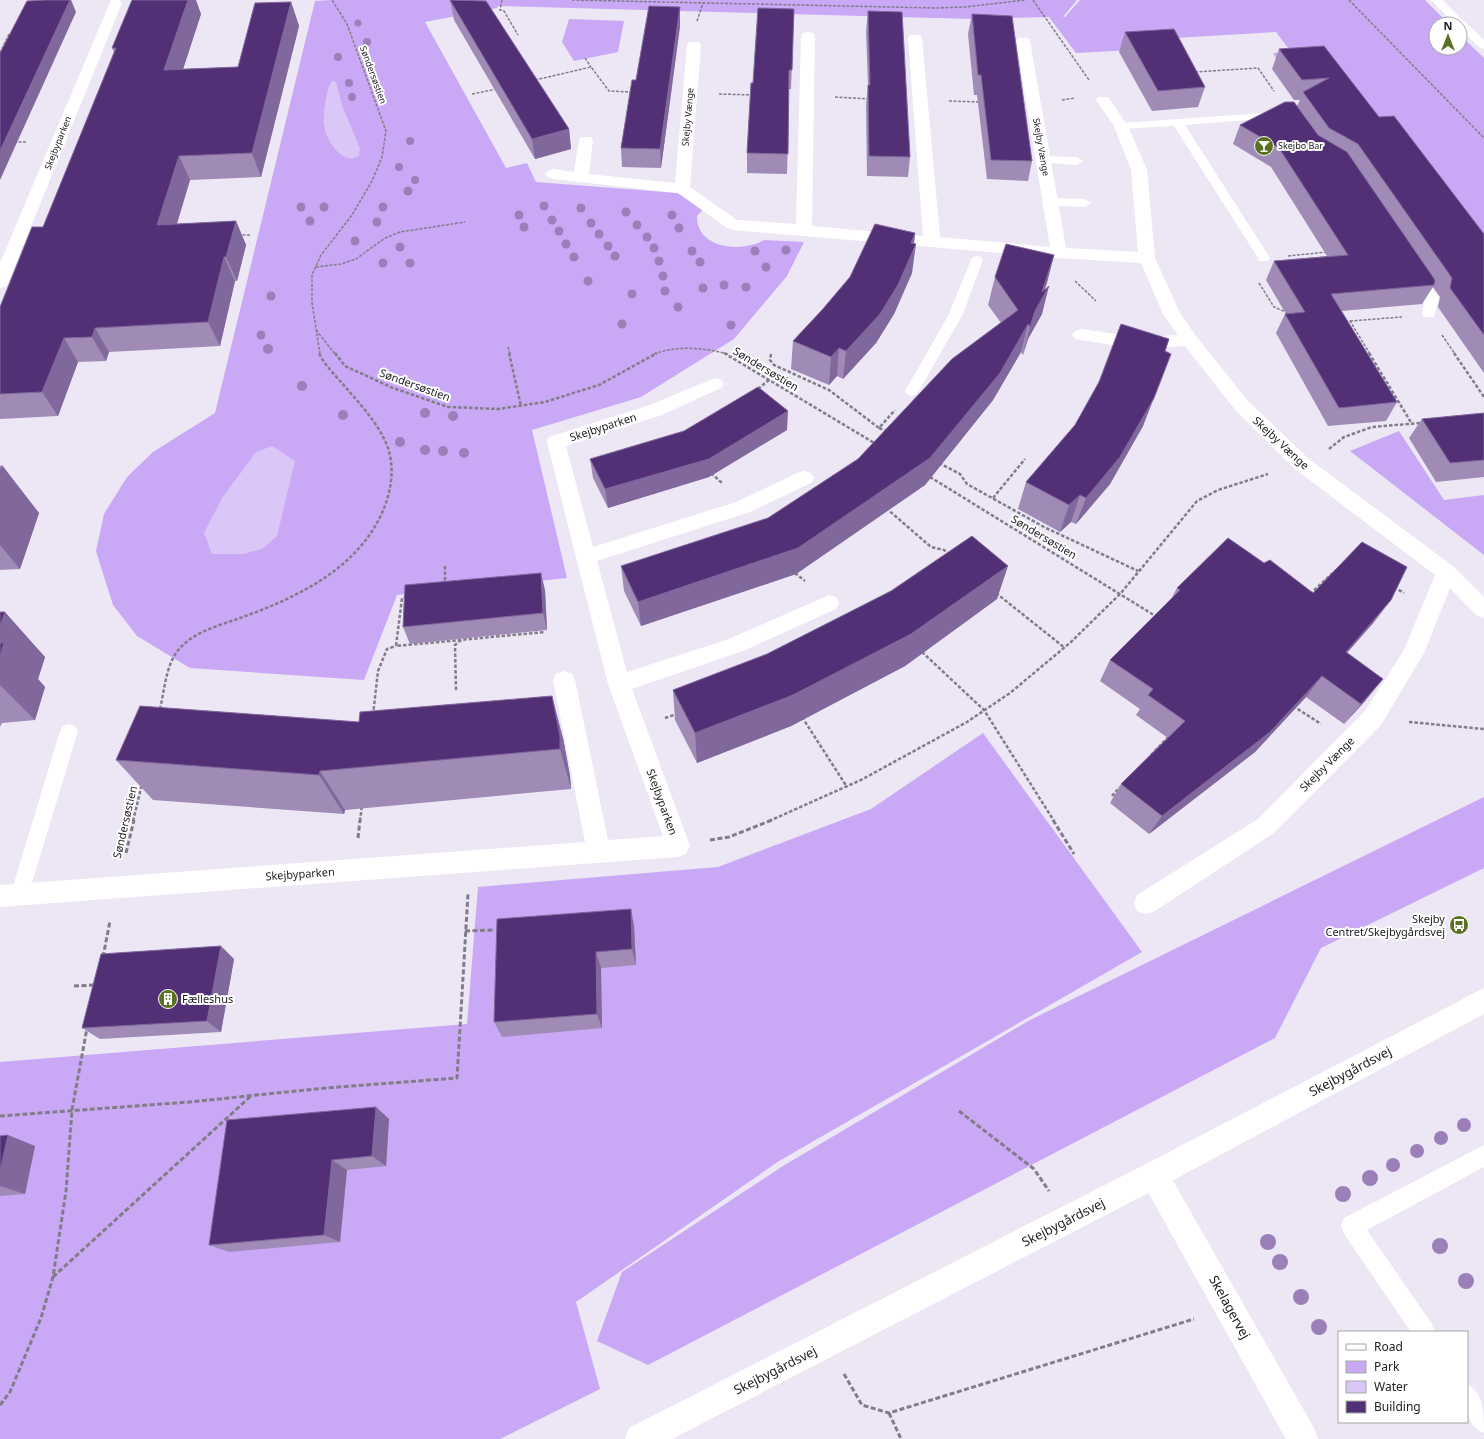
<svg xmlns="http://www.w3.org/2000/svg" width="1484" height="1439" viewBox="0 0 1484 1439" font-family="'Noto Sans',sans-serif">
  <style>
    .green { fill: #c9a8f5 }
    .water { fill: #dac6f7 }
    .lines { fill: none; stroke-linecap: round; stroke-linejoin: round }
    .path-far2 { stroke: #817d88; stroke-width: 1.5; stroke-dasharray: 3 1.5; stroke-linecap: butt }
    .path-far1 { stroke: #817d88; stroke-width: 2.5; stroke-dasharray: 3.5 2; stroke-linecap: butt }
    .path { stroke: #817d88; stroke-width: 3; stroke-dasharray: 5 2.5; stroke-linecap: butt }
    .service { fill: #fff; fill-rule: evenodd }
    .minor { fill: #fff; fill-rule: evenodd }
    .tertiary { fill: #fff; fill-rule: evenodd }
    .tree { fill: #9b7fb8 }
    .wall { fill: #9f8bb6 }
    .shaded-wall { fill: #80679c }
    .building { fill: #523076; stroke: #80679c }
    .labels { text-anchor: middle; stroke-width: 4; stroke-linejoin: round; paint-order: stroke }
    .far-street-label { font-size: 9px; fill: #222026; stroke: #fff }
    .far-poi-label { font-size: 9px; fill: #222026; stroke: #fff; text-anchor: start }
    .street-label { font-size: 11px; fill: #222026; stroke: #fff }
    .poi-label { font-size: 11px; fill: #222026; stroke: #fff; text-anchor: end }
    .near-street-label { font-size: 13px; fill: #222026; stroke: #fff }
  </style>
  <rect width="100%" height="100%" fill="#ece6f5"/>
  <g class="green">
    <path d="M330 0H1077L1063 17H1055H1065L1080 0H1425L1449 24H1436V48H1460V35L1484 58V264L1282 68 1273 53 1291 52 1276 32 1175 38 1150 49 1076 53 1049 17 973 19 498 6 497 8 425 22 506 168 527 163 536 182 677 193 705 207 697 216C696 249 742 253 764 240L804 242 787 276 734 339 641 397 532 430 567 578 397 595 364 680 190 668 137 636 113 605 96 551 104 514 127 477 153 452 215 413 315 1Z"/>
    <polygon points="569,19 624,21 618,52 574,61 562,42"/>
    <polygon points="1399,431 1444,500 1484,495 1484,555 1350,451"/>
    <polygon points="983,733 1142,952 779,1161 576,1302 600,1389 500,1439 0,1439 0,1062 467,1024 478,887 718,867 871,809"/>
    <polygon points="1484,797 1484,868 1321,948 1275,1038 648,1365 597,1341 622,1272 783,1166 1030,1020"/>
  </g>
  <g class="water">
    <path d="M332 81 336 82 343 108 360 148 359 156C342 166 325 139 324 124 323 114 326 89 332 81Z"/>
    <polygon points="272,446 295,461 277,536 262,549 243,554 212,554 204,533 222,498 256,452"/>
  </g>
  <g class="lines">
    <g class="path-far2">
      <polyline points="502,0 500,10 504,11 518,35"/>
      <polyline points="572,0 936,8 965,7 1025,0"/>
      <polyline points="1033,0 1089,80"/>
      <polyline points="1349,0 1484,138"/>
      <polyline points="697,21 703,3"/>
      <polyline points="0,53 9,34"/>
      <polyline points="585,58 591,67"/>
      <polyline points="1195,72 1258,68 1274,91"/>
      <polyline points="535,80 591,67 609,91 632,92"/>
      <polyline points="472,94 497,89"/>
      <polyline points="719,94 754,95"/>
      <polyline points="835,97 870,99"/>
      <polyline points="1062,100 1075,98"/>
      <polyline points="949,101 980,102"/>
      <polyline points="14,142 27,142"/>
      <polyline points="238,235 250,235"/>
      <polyline points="1288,256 1327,252"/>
      <polyline points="316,267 341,264 356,259 385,238 400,232 465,222"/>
      <polyline points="1075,281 1096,301"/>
      <polyline points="1259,283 1274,307 1286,312"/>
      <polyline points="1345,321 1350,321 1370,354"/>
      <polyline points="1350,321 1402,317"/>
      <polyline points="316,330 335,354"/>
      <polyline points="1442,335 1455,354"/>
      <polyline points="508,347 510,354"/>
      <polyline points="320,354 312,303 312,275 321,255 352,215 372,181 382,157 386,131 347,24 332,0"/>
      <path d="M654 354C677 345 705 348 728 354"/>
    </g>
    <g class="path-far1">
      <polyline points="335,353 345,366 393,388 448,407 498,409 545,402 599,385 657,353"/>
      <polyline points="509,353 521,406"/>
      <polyline points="724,353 876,444"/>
      <polyline points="1369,353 1412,424"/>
      <polyline points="1454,353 1484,397"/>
      <polyline points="771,354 770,360 774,365 829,390 879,428 895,410"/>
      <polyline points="758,389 770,379"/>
      <polyline points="879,428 888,432"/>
      <polyline points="1329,449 1344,437 1372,427 1420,423"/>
      <polyline points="939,463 960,474 967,484 1044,527 1138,571"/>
      <polyline points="711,473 722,483"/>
      <polyline points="930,477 1157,617"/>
      <polyline points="993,498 1025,459"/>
      <polyline points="886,508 931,547 944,550 949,554"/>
      <polyline points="445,566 445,583"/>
      <polyline points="795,573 805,581"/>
      <polyline points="1394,587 1404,593"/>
      <polyline points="996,593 1065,648"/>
      <polyline points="1310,594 1336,570"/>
      <polyline points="407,597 402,598 396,646 545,632"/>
      <polyline points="922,652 984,710 1054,821"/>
      <polyline points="456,690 455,645 461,640"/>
      <polyline points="1293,706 1321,724"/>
      <path d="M160 709C165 688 166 660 183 645 199 630 221 625 240 618 296 598 356 570 382 513 391 492 395 470 388 448 379 423 358 402 341 382 333 373 324 364 319 353"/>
      <polyline points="373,715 378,671 387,649 396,646"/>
      <polyline points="802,717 847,787"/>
      <polyline points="665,718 677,714"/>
      <polyline points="1409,722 1484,729"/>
      <polyline points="1151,755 1170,735"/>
      <polyline points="1112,796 1120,787"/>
      <polyline points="133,821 142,784"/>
      <polyline points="360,821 362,805"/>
      <polyline points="769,821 861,780 967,722 1010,693 1071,642 1121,593 1197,501 1218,490 1268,474"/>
    </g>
    <g class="path">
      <polyline points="1053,820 1074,854"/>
      <polyline points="358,838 360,820"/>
      <polyline points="710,840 729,837 772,820"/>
      <polyline points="126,853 134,820"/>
      <polyline points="465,931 495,930"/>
      <polyline points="103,957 110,921"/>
      <polyline points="74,986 95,985"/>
      <polyline points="959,1111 1034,1169 1049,1191"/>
      <polyline points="0,1116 189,1102 326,1088 457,1078 468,894"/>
      <polyline points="53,1277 251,1096"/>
      <polyline points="844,1374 862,1405 889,1413 1194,1319"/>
      <polyline points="0,1405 10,1392 41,1318 53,1277 66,1191 72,1110 87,1028"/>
      <polyline points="889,1413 901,1439"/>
    </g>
    <g class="service">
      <polygon points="1431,0 1442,0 1484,40 1484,49 1480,48 1460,29 1460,24 1455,24"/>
      <polygon points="1280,112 1284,113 1286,115 1284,117 1185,125 1270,258 1268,261 1260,261 1174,126 1121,129 1115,126 1121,123"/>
      <polygon points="1043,156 1077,157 1083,161 1077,165 1039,162 1037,160"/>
      <polygon points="1050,198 1085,199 1091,203 1085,207 1046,205 1044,202 1046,199"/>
      <polygon points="977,256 981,257 983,260 962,316 917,394 912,396 907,394 905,391 948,316 971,260 973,257"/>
      <polygon points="1415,270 1420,271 1439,298 1434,317 1424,317 1422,314 1425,298 1409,274 1410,271"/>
      <polygon points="69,724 75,726 78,731 28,896 26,902 19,905 12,902 10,896 60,731 63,726"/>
      <polygon points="1484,1145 1484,1167 1367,1230 1432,1324 1435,1332 1411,1332 1344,1234 1341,1226 1344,1218"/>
      <path d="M1467 1384C1484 1393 1484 1413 1484 1433 1463 1424 1467 1404 1467 1384Z"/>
    </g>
    <g class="minor">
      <polygon points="111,0 120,0 122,3 8,283 6,287 0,288 0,263"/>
      <polygon points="808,32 813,33 815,36 812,226 923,236 908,38 910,35 920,35 922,38 940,237 1050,247 1016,41 1018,38 1028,38 1030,41 1066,248 1138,252 1131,170 1114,126 1096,100 1098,97 1108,97 1128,126 1147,170 1155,258 1180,313 1196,336 1248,401 1309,459 1453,566 1484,597 1484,618 1477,616 1450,588 1424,653 1381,725 1274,833 1155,911 1146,914 1137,911 1134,903 1137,895 1258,819 1365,711 1404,650 1435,575 1295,469 1236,411 1185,346 1138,349 1075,339 1072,335 1075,331 1081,329 1138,337 1178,335 1163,314 1141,263 1059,258 733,230 727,228 678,193 553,179 548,177 545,174 548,171 553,169 574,172 579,140 581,137 591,137 593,140 589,174 675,183 687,45 689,42 699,42 701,45 690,187 737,220 796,224 801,36 803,33"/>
      <polygon points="715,378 721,380 724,384 721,388 662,415 566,446 593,547 736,502 797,473 804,471 811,473 814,478 811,483 750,512 597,561 627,672 729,639 829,595 836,597 839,603 836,609 743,651 632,689 690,846 686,854 678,857 0,907 0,885 585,842 553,680 556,674 564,671 572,674 575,680 608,840 663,836 608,684 547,442 549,437 650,405"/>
      <polygon points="1154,1161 1164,1165 1314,1428 1318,1439 1286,1439 1144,1185 1140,1175 1144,1165"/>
    </g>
    <polygon class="tertiary" points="1484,988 1484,1014 1164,1185 672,1439 625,1439 629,1428 1144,1165"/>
  </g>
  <g class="tree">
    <circle cx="358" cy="23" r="3.5"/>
    <circle cx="367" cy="42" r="4"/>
    <circle cx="338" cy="57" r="4"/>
    <circle cx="349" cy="83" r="4"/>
    <circle cx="352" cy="97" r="4"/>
    <circle cx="410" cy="141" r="4"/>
    <circle cx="399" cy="167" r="4"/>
    <circle cx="415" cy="180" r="4"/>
    <circle cx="408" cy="191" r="4.5"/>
    <circle cx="544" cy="206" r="4.5"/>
    <circle cx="301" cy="207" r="4.5"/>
    <circle cx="324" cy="207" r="4.5"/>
    <circle cx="383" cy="207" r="4.5"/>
    <circle cx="581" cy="208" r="4.5"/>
    <circle cx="626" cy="212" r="4.5"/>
    <circle cx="519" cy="215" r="4.5"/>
    <circle cx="672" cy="215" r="4.5"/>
    <circle cx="552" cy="220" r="4.5"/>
    <circle cx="310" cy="221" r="4.5"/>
    <circle cx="377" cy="222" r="4.5"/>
    <circle cx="591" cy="223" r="4.5"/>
    <circle cx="637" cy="225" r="4.5"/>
    <circle cx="524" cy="227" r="4.5"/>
    <circle cx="679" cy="228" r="4.5"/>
    <circle cx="559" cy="231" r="4.5"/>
    <circle cx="599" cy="234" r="4.5"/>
    <circle cx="647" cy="237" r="4.5"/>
    <circle cx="355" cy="241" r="4.5"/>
    <circle cx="566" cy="244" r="4.5"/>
    <circle cx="608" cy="246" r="4.5"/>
    <circle cx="400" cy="247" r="4.5"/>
    <circle cx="654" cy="248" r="4.5"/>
    <circle cx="786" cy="250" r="4.5"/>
    <circle cx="692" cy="251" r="4.5"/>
    <circle cx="755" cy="251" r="4.5"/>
    <circle cx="615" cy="256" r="4.5"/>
    <circle cx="574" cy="257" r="4.5"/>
    <circle cx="659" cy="261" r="4.5"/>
    <circle cx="700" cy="262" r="4.5"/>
    <circle cx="383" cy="263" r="4.5"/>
    <circle cx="410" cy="263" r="4.5"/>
    <circle cx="766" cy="267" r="4.5"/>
    <circle cx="663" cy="276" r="4.5"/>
    <circle cx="588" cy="281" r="4.5"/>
    <circle cx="724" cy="285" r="4.5"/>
    <circle cx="746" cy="287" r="4.5"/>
    <circle cx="703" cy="288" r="4.5"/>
    <circle cx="665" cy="291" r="4.5"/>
    <circle cx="632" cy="294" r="4.5"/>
    <circle cx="271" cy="296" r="4.5"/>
    <circle cx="678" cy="307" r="4.5"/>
    <circle cx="622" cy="324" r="4.5"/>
    <circle cx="731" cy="325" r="4.5"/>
    <circle cx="261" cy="335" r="4.5"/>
    <circle cx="268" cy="349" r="5"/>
    <circle cx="302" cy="386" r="5"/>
    <circle cx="425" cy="413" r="5"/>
    <circle cx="343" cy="415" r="5"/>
    <circle cx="453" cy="416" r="5"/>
    <circle cx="400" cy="442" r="5"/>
    <circle cx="425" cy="450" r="5"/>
    <circle cx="443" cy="451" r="5"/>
    <circle cx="464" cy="453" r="5"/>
    <circle cx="1464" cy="1125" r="7"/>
    <circle cx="1441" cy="1138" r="7"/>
    <circle cx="1417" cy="1151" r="7"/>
    <circle cx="1393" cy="1165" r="7"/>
    <circle cx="1370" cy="1178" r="8"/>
    <circle cx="1343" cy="1194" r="8"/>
    <circle cx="1268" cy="1242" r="8"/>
    <circle cx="1440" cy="1246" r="8"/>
    <circle cx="1280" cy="1262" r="8"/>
    <circle cx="1466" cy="1281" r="8"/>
    <circle cx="1301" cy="1297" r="8"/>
    <circle cx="1319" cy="1327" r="8"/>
  </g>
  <g class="wall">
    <polygon points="450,0 569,129 571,149 535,159 454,20"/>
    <polygon points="291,2 299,26 261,177 190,180 177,224 236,221 246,245 237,281 235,281 220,346 109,352 106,361 78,362 58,416 0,419 0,307 43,227 114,52 112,48 201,14 183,69 238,67"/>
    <polygon points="794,9 791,89 789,89 787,174 747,173 747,153 753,83"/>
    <polygon points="868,11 910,157 908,177 867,176 866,105 868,85 866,31"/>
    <polygon points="972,14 1032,161 1028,181 987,179 977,95 974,95 968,34"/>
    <polygon points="680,26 661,168 622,167 621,148"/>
    <polygon points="1125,32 1205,87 1198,107 1152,111 1119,52"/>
    <polygon points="1324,46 1379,117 1484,234 1484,373 1438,307 1440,297 1433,287 1422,304 1341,311 1397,402 1386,421 1328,426 1276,333 1285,314 1286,314 1266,280 1274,261 1327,256 1271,167 1233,144 1240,125 1297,106 1300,100 1294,100 1272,69 1279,49"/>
    <polygon points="915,233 914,244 912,273 894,314 876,343 843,379 837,376 829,385 791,369 793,341"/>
    <polygon points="1054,255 1044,290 1042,314 1028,339 1023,355 1021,352 993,400 925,485 796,574 641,626 624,591 621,566 768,518 858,459 1001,323 988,305 995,277"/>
    <polygon points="1165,351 1143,426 1110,484 1076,524 1071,522 1060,532 1018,509 1026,482"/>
    <polygon points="1484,413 1484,477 1436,482 1409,438 1422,419"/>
    <polygon points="787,430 709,477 608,508 593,478 590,459"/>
    <polygon points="0,465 39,513 20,569 0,570"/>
    <polygon points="1264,563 1313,593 1374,622 1347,653 1366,700 1344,724 1306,697 1255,752 1149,834 1110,803 1121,784 1168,738 1136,715 1140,709 1100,681 1110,660 1171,599 1177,588"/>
    <polygon points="545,590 547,630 410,644 403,627"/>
    <polygon points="997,599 905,666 791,726 697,763 675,720 673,690"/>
    <polygon points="0,612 45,657 38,679 45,687 35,720 2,723 0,727"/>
    <polygon points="563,738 570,776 571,789 345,810 344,814 153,800 116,760"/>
    <polygon points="634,926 636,965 601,968 602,1028 502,1037 494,1022"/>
    <polygon points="234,959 221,1032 100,1039 82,1028"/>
    <polygon points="376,1107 389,1119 386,1166 347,1170 340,1242 229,1252 209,1245"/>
    <polygon points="0,1136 35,1146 25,1194 0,1196"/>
  </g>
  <g class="shaded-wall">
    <polygon points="70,0 71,0 76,12 0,180 0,151"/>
    <polygon points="188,0 196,0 201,14 175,94 164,70"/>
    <polygon points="291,2 299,26 261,177 252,153"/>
    <polygon points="680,7 680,26 661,168 660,149"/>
    <polygon points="569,129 571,149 535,159 532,139"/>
    <polygon points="179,156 190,180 169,249 157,225"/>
    <polygon points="236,221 246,245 237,281 226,257"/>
    <polygon points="915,233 913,253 916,244 912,273 894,314 876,343 843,379 846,351 911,243"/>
    <polygon points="1054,255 1047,283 1040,302 1049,286 1042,314 1028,339 1023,355 1030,327"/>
    <polygon points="224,257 235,281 220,346 208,322"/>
    <polygon points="1028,324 1021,352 993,400 925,485 796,574 641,626 638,602 798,548"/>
    <polygon points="95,328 109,352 106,361 92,337"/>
    <polygon points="64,338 78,362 58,416 42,392"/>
    <polygon points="839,348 837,376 829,385 831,357"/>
    <polygon points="1154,398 1143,426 1110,484 1076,524 1086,498"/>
    <polygon points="788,411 787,430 709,477 608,508 605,489"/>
    <polygon points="2,465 39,513 20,569 0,545 0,470"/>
    <polygon points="1080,495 1071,522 1060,532 1069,505"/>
    <polygon points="1008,566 997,599 905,666 791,726 697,763 695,733"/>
    <polygon points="541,573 545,590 547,630 543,613"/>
    <polygon points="1391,600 1374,622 1329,673 1346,652"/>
    <polygon points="5,612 45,657 38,679 45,687 35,720 0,685 0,626"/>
    <polygon points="1322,676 1306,697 1255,752 1149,834 1162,816"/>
    <polygon points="1383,679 1366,700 1344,724 1361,704"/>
    <polygon points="552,696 563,738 570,776 571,789 560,749"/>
    <polygon points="320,771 345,810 344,814 319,775"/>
    <polygon points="631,909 634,926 636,965 632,949"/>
    <polygon points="221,946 234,959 221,1032 207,1021"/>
    <polygon points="596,952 601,968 602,1028 597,1014"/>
    <polygon points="376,1107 389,1119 386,1166 372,1156"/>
    <polygon points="8,1135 35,1146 25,1194 0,1186 0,1171"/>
    <polygon points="332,1160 347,1170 340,1242 324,1235"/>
  </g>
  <g class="building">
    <polygon points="46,0 70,0 0,151 0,53 27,1"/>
    <polygon points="132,0 188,0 164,70 238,67 255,3 291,2 252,153 179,156 157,225 236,221 226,257 224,257 208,322 95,328 92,337 64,338 42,392 0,394 0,307 32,227 43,227 116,48 112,48"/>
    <polygon points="450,0 486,1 569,129 532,139"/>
    <polygon points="649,6 680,7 660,149 621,148 632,80 636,80"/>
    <polygon points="758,8 794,9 792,70 789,70 788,154 747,153 751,83 753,83"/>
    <polygon points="868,11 902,12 910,157 869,156 868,85 870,85"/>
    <polygon points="972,14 1012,16 1032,161 991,160 981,75 978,75"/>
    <polygon points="1174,29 1205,87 1158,91 1125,32"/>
    <polygon points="1324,46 1379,117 1394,116 1484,234 1484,335 1450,288 1452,278 1358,144 1329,128 1303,92 1329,78 1302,80 1279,49"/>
    <polygon points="1285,102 1294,102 1318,135 1347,152 1435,280 1434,285 1331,294 1397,402 1339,408 1285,314 1305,312 1274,261 1348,255 1279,148 1240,125"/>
    <polygon points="875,224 915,233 911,243 916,244 898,285 880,314 846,351 839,348 831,357 793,341 822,310 850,277"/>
    <polygon points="1006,244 1054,255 1042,292 1049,286 1035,311 1030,327 1028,324 1000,373 930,458 798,548 638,602 621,566 768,518 858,459 952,359 1018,310 995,277"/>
    <polygon points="1121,324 1169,339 1165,351 1171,354 1154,398 1120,457 1086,498 1080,495 1069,505 1026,482 1075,425 1099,382"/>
    <polygon points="758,387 788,411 709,459 605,489 590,459 684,431"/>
    <polygon points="1484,413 1484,460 1450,463 1422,419"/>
    <polygon points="972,536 1008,566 911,634 793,695 695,733 673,690 767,654 891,591"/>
    <polygon points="1228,538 1264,563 1270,560 1313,593 1362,542 1407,567 1391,600 1346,652 1383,679 1361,704 1322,676 1270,732 1162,816 1121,784 1185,721 1148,695 1153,689 1110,660 1180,590 1177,588"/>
    <polygon points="541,573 543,613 403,627 405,585"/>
    <polygon points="0,612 5,612 0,626"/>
    <polygon points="0,643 4,643 0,656"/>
    <polygon points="552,696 560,736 560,749 320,771 319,775 116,760 140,706 359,722 360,712"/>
    <polygon points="631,909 632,949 596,952 597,1014 494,1022 497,919"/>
    <polygon points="221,946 207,1021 82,1028 101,954"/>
    <polygon points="376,1107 372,1156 332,1160 324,1235 209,1245 227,1120"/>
    <polygon points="8,1135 0,1171 0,1136"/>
  </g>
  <defs>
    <symbol id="bar-disc" viewBox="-11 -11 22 22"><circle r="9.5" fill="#5b7122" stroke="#fff"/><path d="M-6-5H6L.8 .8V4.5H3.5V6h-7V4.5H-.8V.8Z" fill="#fff"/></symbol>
    <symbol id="bus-disc" viewBox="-11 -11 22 22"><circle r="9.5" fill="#5b7122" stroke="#fff"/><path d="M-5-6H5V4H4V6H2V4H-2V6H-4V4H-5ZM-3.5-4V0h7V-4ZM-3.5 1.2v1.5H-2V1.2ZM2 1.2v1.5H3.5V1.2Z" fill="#fff"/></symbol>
    <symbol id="building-disc" viewBox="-11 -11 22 22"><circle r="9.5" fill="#5b7122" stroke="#fff"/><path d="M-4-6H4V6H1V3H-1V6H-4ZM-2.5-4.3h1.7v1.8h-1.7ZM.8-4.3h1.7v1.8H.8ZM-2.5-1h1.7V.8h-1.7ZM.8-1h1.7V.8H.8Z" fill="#fff"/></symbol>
  </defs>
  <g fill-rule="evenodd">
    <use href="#bar-disc" x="1253" y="135" width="22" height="22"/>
    <use href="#bus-disc" x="1448" y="914" width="22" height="22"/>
    <use href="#building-disc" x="157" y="988" width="22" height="22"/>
  </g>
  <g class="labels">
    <g class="far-street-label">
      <text transform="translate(373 75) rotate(70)" y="3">Søndersøstien</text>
      <text transform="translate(688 117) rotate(-85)" y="3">Skejby Vænge</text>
      <text transform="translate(58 143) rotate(-68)" y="3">Skejbyparken</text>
      <text transform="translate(1041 147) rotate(80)" y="3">Skejby Vænge</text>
    </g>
    <g class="far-poi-label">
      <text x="1278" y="149">Skejbo Bar</text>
    </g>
    <g class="street-label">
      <text transform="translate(766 369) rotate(31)" y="4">Søndersøstien</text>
      <text transform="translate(415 385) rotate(20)" y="4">Søndersøstien</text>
      <text transform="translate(603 427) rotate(-18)" y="4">Skejbyparken</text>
      <text transform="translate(1281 443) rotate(43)" y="4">Skejby Vænge</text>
      <text transform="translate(1044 537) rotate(31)" y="4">Søndersøstien</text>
      <text transform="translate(1327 764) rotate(-45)" y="4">Skejby Vænge</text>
      <text transform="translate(662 802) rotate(70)" y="4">Skejbyparken</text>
      <text transform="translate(125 822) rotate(-77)" y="4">Søndersøstien</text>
      <text transform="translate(300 874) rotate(-4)" y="4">Skejbyparken</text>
    </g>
    <g class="poi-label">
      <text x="1445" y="923">Skejby<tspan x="1445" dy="13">Centret/Skejbygårdsvej</tspan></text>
      <text x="182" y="1003" text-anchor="start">Fælleshus</text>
    </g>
    <g class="near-street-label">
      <text transform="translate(1350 1071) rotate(-28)" y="5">Skejbygårdsvej</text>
      <text transform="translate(1063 1222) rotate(-27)" y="5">Skejbygårdsvej</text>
      <text transform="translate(1230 1307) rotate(61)" y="5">Skelagervej</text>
      <text transform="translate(775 1370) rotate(-27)" y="5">Skejbygårdsvej</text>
    </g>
  </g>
  <rect x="1338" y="1331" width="130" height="92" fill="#ffffff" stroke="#a7a6a8"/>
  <rect x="1346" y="1344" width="20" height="6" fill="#ffffff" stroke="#a7a6a8"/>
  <text x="1374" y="1351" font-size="12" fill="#222026">Road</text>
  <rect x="1346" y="1361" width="20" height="12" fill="#c9a8f5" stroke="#a7a6a8"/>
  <text x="1374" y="1371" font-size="12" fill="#222026">Park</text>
  <rect x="1346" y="1381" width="20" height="12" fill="#dac6f7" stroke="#a7a6a8"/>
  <text x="1374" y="1391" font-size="12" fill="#222026">Water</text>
  <rect x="1346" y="1401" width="20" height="12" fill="#523076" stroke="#a7a6a8"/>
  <text x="1374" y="1411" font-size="12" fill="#222026">Building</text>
  <g transform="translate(1448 36)"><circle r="19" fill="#ffffff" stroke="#a7a6a8"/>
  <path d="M0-3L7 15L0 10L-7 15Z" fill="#5b7122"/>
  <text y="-6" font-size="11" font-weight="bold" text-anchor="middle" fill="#222026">N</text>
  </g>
</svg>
